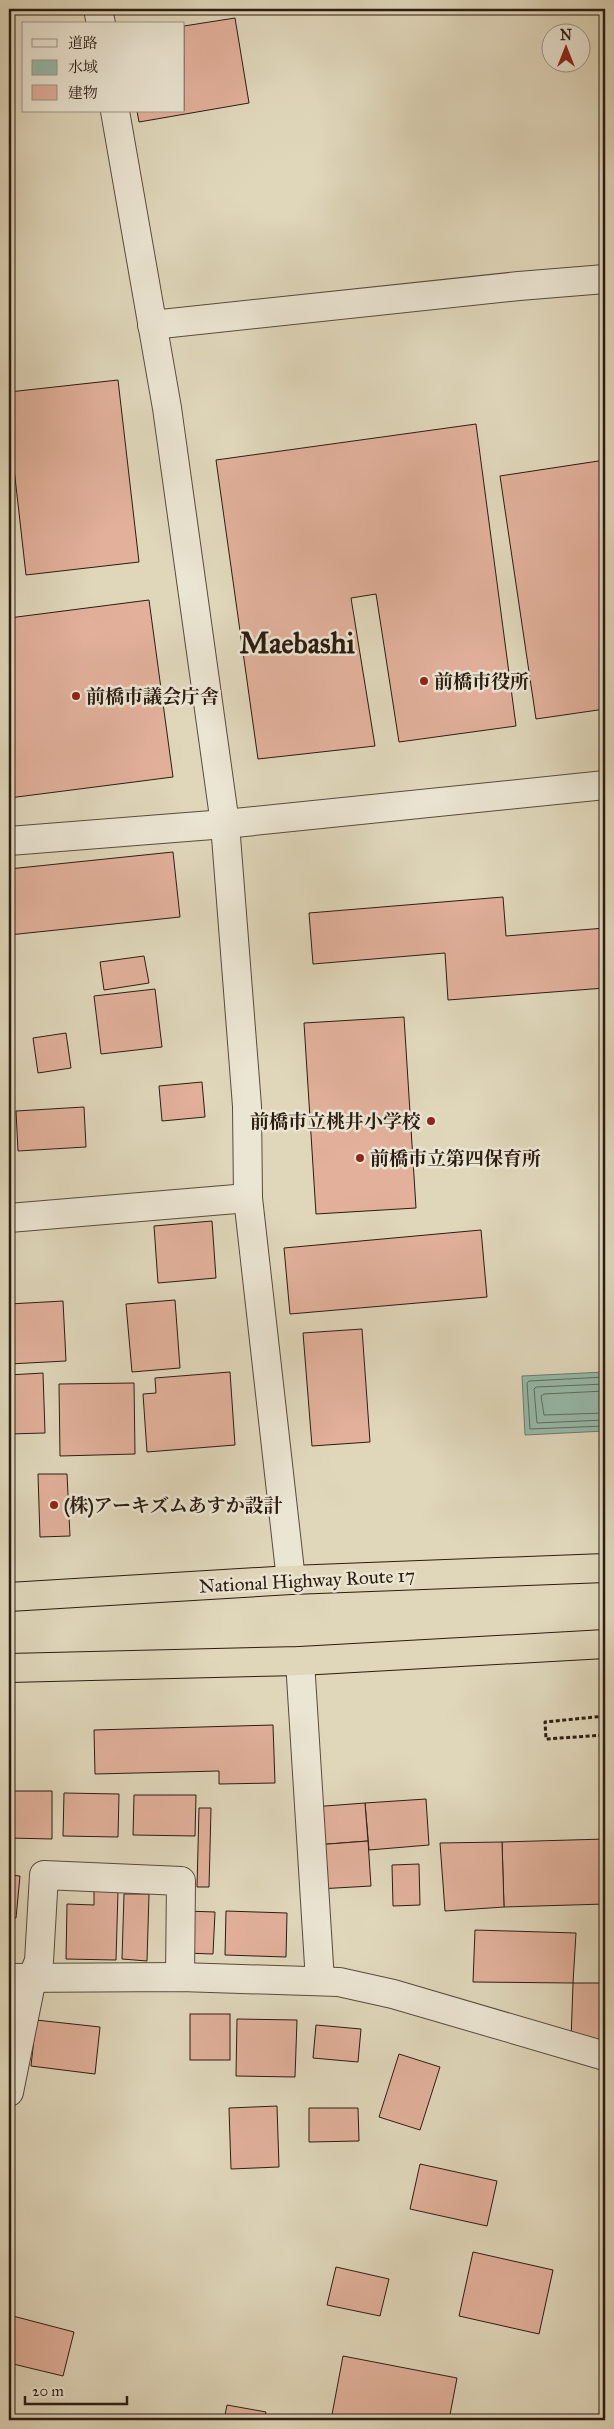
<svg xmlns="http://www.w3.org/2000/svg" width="614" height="2429" viewBox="0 0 614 2429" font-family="'IM FELL Great Primer','Noto Serif JP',serif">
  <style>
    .water { fill: #95baab; stroke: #6b7b6d }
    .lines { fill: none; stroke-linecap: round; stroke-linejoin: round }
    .shore { stroke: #606b5e; stroke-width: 1 }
    .building { fill: #e2b09b; stroke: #2b1c11 }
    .minor-casing { stroke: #584b3c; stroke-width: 30 }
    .highway-casing { stroke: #2b1c11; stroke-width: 30 }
    .path { stroke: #2b1c11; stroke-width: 3; stroke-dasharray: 4 2.5; stroke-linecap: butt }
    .minor { stroke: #ebe5d3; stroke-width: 28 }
    .highway { stroke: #e0d7bb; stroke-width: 28 }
    .poi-dot { fill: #8f2418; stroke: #ebe5d3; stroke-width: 2 }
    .labels { text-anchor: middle; stroke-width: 5; stroke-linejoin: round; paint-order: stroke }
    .poi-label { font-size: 19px; font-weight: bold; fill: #2b1c11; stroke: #ebe5d3; text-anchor: start }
    .street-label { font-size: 19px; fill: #2b1c11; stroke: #ebe5d3 }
    .town-label { font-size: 29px; font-weight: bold; fill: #2b1c11; stroke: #ebe5d3 }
  </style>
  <rect width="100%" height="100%" fill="#e0d7bb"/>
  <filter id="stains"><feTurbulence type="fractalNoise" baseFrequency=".004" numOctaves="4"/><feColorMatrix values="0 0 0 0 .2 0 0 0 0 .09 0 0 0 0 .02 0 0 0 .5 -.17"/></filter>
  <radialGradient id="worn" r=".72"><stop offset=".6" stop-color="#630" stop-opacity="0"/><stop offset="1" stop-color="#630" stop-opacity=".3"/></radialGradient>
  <polygon class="water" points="605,1372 605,1431 525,1435 522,1376"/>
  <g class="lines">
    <g class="shore">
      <polyline points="605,1377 529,1381 527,1383 530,1429 605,1426"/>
      <polyline points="605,1384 536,1387 534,1389 537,1423 605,1420"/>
      <polyline points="605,1391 544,1394 541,1396 544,1415 605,1413"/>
    </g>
  </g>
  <g class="building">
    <polygon points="235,18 249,103 139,122 137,111 184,111 184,26"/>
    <polygon points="118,380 139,562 26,575 9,424 9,392"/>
    <polygon points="476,424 516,726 399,742 376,594 351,598 375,746 258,759 216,460"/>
    <polygon points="605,460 605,709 536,719 500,476"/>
    <polygon points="149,600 173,777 9,798 9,618"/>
    <polygon points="173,852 180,917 9,935 9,869"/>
    <polygon points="503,897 506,936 605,928 605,988 448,1000 445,953 313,964 309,913"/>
    <polygon points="144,956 149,983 104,990 100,962"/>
    <polygon points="155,989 162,1047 101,1054 94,996"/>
    <polygon points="404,1017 416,1208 316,1214 304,1023"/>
    <polygon points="66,1033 71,1068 38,1073 33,1038"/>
    <polygon points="202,1082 205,1117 162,1121 159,1086"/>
    <polygon points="84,1107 86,1147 18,1151 16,1111"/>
    <polygon points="212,1221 216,1278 158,1283 154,1226"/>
    <polygon points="481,1230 487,1297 290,1314 284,1248"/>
    <polygon points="175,1300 180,1368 132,1372 126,1304"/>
    <polygon points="63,1301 66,1361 9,1364 9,1304"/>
    <polygon points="362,1329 370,1442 312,1446 303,1333"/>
    <polygon points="230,1372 235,1445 147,1452 143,1394 156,1393 155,1378"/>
    <polygon points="43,1373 45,1433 9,1434 9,1375"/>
    <polygon points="134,1383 135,1454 60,1456 59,1384"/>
    <polygon points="38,1474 67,1474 70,1536 40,1537"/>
    <polygon points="273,1725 275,1783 219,1784 219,1771 95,1774 94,1730"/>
    <polygon points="9,1791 52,1791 52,1839 9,1838"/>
    <polygon points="64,1793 119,1794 118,1837 63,1836"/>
    <polygon points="134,1795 196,1795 195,1836 133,1835"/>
    <polygon points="426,1799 429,1845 369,1850 365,1803"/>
    <polygon points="365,1803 368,1841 315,1845 312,1807"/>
    <polygon points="199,1808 211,1808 209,1887 197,1887"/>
    <polygon points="605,1839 605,1904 504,1907 502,1842"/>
    <polygon points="368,1841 371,1886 318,1889 315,1845"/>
    <polygon points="502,1842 504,1907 445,1911 440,1843"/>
    <polygon points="419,1864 420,1905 393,1906 392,1865"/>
    <polygon points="9,1875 20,1876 16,1918 9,1918"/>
    <polygon points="94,1891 118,1891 116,1960 66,1959 67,1904 94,1905"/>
    <polygon points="124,1894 149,1894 147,1961 122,1959"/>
    <polygon points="186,1911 215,1912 213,1954 185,1953"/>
    <polygon points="226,1911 287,1913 286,1957 225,1955"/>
    <polygon points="475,1930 576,1933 573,1983 473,1982"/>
    <polygon points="573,1983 605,1983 605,2042 571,2041"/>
    <rect x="190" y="2014" width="40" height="46"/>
    <polygon points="237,2019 297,2020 295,2077 236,2076"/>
    <polygon points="36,2020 100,2027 95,2074 31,2066"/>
    <polygon points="316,2025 361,2029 358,2062 313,2058"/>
    <polygon points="399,2054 440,2067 420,2130 379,2117"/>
    <polygon points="277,2106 279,2167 231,2169 229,2108"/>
    <polygon points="309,2108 358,2108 359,2141 309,2142"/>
    <polygon points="420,2164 497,2181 487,2226 410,2209"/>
    <polygon points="473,2252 553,2270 539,2334 459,2316"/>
    <polygon points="336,2267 389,2279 380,2316 327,2305"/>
    <polygon points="9,2315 74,2332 63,2376 9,2363"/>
    <polygon points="343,2356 457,2378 449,2420 331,2420"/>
    <polygon points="227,2405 266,2412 264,2420 224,2420"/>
  </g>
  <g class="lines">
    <defs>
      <g id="minor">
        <polyline points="98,9 101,24"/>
        <polyline points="115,111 167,408 225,824 247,1106 248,1198 291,1580"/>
        <polyline points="152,325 519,286 605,279"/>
        <polyline points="9,841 225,824 605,785"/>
        <polyline points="9,1218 248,1198"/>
        <polyline points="300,1661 320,1981"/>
        <polyline points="9,1978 180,1977 339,1982 393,1994 605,2056"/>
        <polyline points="9,2092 32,1978 39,1961 44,1875 181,1881 180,1977"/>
      </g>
      <g id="highway">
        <polyline points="9,1597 291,1580 605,1568"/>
        <polyline points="9,1668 300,1661 605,1644"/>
      </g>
    </defs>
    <use href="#minor" class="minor-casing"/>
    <use href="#highway" class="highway-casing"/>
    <g class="path">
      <polyline points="603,1699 605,1699"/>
      <polyline points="605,1716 545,1722 546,1739 605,1735"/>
    </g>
    <use href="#minor" class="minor"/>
    <use href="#highway" class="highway"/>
  </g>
  <g class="poi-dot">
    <circle cx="424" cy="681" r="5"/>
    <circle cx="76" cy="696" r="5"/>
    <circle cx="431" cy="1121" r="5"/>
    <circle cx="360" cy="1158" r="5"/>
    <circle cx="54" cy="1505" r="5"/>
  </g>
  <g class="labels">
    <g class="poi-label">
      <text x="434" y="688">前橋市役所</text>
      <text x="86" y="703">前橋市議会庁舎</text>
      <text x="421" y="1128" text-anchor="end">前橋市立桃井小学校</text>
      <text x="370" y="1165">前橋市立第四保育所</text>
      <text x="64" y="1512">(株)アーキズムあすか設計</text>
    </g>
    <g class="street-label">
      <text transform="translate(307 1580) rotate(-3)" y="7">National Highway Route 17</text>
    </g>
    <g class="town-label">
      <text x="297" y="653">Maebashi</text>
    </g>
  </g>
  <rect width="614" height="2429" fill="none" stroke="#e0d7bb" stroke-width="30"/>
  <rect x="10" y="10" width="594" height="2409" fill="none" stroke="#2b1c11" stroke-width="2.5"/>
  <rect x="15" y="15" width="584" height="2399" fill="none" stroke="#2b1c11"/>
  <rect x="22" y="22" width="162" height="90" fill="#ebe5d3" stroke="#9e9585"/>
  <rect x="32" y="39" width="25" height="8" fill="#ebe5d3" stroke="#9e9585"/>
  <text x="68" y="48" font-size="15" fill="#2b1c11">道路</text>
  <rect x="32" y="60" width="25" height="15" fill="#95baab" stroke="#9e9585"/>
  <text x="68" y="72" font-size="15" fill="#2b1c11">水域</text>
  <rect x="32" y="85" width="25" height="15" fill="#e2b09b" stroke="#9e9585"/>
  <text x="68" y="98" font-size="15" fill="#2b1c11">建物</text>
  <g transform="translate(566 48)"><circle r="24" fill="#ebe5d3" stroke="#9e9585"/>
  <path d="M0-4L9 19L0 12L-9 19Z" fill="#8f2418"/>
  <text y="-8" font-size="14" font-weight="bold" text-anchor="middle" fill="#2b1c11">N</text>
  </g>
  <path d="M25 2396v8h102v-8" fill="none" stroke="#2b1c11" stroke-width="2.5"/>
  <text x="32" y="2396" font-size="15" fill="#2b1c11" stroke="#ebe5d3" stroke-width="4" paint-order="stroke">20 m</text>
  <rect width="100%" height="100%" filter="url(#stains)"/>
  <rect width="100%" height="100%" fill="url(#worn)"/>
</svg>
